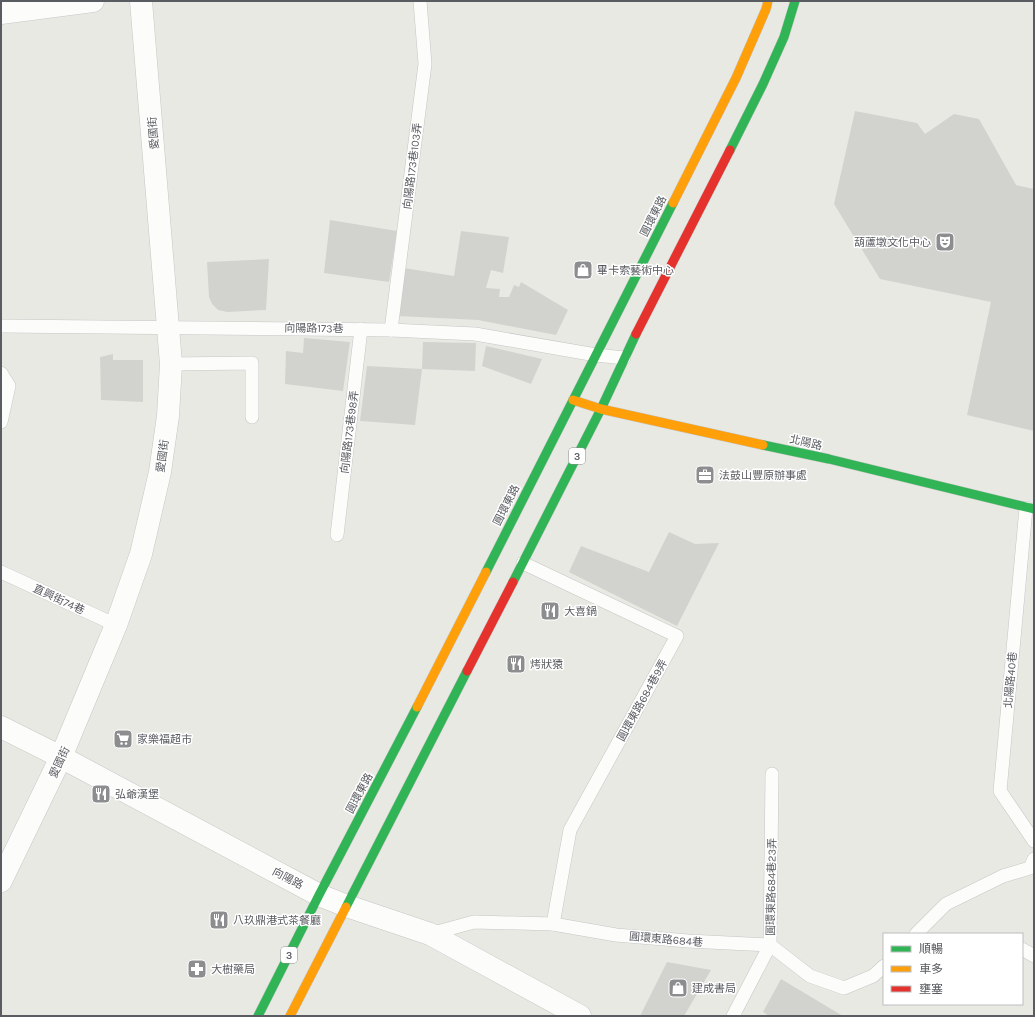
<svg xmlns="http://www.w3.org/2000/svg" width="1035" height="1017" viewBox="0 0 1035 1017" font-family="Karla,'Noto Sans TC',sans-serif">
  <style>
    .building { fill: #d2d2cf }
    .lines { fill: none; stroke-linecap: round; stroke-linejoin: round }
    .lane-casing { stroke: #c5c6c4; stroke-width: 14 }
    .street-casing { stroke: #c5c6c4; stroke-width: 23 }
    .fast-casing { stroke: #c6c6c5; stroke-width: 10 }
    .slow-casing { stroke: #c6c6c5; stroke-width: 10 }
    .jam-casing { stroke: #c6c6c5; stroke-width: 10 }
    .lane { stroke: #fcfcfb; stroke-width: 13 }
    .street { stroke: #fcfcfb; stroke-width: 22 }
    .fast { stroke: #30b455; stroke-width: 9 }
    .slow { stroke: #ff9f0a; stroke-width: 9 }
    .jam { stroke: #e5322d; stroke-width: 9 }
    .labels { text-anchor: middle; stroke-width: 3; stroke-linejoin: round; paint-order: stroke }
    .shield { fill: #fff; stroke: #8b8d90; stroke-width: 1 }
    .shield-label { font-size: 10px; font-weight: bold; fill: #595c61 }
    .street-label { font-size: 11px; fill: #595c61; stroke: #fff }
    .poi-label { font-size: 11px; fill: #595c61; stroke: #fff; text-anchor: start }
  </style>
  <rect width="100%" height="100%" fill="#e9e9e4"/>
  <g class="building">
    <polygon points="855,111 917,123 925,134 954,114 979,119 1016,185 1034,189 1034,431 967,415 991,302 880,279 834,204"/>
    <polygon points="330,220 397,231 389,282 324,273"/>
    <polygon points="461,231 509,237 503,273 491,270 486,288 500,289 499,297 509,297 514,285 519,287 521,282 568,310 556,335 478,320 397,316 404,268 454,276"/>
    <polygon points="269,259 266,310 227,312 218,310 212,304 209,297 207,262"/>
    <polygon points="304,338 350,342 343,391 285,384 286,351 303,353"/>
    <polygon points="423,342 476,343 475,371 422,369 415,425 360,421 367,366 422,369"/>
    <polygon points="486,346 542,359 531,384 482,366"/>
    <polygon points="113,354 113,360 143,360 143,402 101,400 100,357"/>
    <polygon points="669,532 695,544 719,543 677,626 569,572 581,546 649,572"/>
    <polygon points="667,962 711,970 684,1016 640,1016"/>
    <polygon points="781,979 843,1016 769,1016 763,1012"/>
  </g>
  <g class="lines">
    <defs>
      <g id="lane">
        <polyline points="1,326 391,330 475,334 596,355 624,358"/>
        <polyline points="391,330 425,64 420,1"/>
        <polyline points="171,364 252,363 252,417"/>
        <polyline points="1,373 9,386 1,422"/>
        <polyline points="1026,508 1000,791 1034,841"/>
        <polyline points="337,535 361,329"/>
        <polyline points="523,563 677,636 570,830 553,924"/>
        <polyline points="1,572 116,625"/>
        <polyline points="430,934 474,922 553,924 616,935 688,941 770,945 810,976 844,988 873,976 884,966"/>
        <polyline points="916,934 946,904 1003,876 1030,868 1034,859"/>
        <polyline points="1022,949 1034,956"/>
        <polyline points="733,1016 770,945 772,774"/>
      </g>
      <g id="street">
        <polyline points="1,13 93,1"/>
        <polyline points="1,727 61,757 319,895 347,906 430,934 580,1016"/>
        <polyline points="1,881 61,757 116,625 141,554 160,472 168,416 171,364 141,1"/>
      </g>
      <g id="fast">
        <polyline points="730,150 763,84 784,37 795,1"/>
        <polyline points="763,445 829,459 1034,509"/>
        <polyline points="486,572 673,203"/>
        <polyline points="513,582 601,409 636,334"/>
        <polyline points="346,907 467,671"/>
        <polyline points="258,1016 319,895 417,707"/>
      </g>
      <g id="slow">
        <polyline points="673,203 736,78 766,9 768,1"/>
        <polyline points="573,400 601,409 763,445"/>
        <polyline points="417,707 486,572"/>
        <polyline points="290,1016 346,907"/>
      </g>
      <g id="jam">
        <polyline points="636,334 730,150"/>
        <polyline points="467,671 513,582"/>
      </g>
    </defs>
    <use href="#lane" class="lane-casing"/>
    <use href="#street" class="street-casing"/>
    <use href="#fast" class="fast-casing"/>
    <use href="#slow" class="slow-casing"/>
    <use href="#jam" class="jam-casing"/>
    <use href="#lane" class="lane"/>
    <use href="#street" class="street"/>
    <use href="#fast" class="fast"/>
    <use href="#slow" class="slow"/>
    <use href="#jam" class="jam"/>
  </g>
  <defs>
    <symbol id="theatre-square" viewBox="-11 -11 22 22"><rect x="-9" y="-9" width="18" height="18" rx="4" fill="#8b8d8f" stroke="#fff"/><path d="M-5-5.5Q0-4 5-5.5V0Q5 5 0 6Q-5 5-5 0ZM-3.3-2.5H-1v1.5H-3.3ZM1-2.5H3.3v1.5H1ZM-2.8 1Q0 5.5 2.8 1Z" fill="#fff"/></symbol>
    <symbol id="shop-square" viewBox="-11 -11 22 22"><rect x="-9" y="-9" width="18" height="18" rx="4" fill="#8b8d8f" stroke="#fff"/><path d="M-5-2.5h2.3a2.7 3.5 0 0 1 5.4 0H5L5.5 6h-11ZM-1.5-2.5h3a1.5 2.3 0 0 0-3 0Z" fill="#fff"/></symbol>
    <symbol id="office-square" viewBox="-11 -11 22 22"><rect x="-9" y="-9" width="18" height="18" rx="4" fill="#8b8d8f" stroke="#fff"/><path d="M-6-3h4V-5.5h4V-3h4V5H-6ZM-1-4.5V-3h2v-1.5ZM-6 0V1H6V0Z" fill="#fff"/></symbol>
    <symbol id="restaurant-square" viewBox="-11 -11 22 22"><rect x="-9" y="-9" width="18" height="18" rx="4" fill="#8b8d8f" stroke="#fff"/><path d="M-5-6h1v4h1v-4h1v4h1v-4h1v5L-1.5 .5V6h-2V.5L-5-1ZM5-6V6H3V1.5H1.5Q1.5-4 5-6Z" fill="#fff"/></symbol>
    <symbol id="supermarket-square" viewBox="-11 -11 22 22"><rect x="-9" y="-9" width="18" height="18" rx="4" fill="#8b8d8f" stroke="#fff"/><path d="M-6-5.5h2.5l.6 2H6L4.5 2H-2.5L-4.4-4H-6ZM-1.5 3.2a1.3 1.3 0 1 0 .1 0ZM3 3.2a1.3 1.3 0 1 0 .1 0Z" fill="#fff"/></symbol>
    <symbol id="pharmacy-square" viewBox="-11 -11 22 22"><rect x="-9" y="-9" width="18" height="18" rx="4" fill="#8b8d8f" stroke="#fff"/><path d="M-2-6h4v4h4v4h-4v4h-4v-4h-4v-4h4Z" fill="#fff"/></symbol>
  </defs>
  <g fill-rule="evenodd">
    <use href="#theatre-square" x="934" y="231" width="22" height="22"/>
    <use href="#shop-square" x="572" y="259" width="22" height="22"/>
    <use href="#office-square" x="694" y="464" width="22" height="22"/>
    <use href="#restaurant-square" x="539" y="600" width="22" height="22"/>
    <use href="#restaurant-square" x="505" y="653" width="22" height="22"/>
    <use href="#supermarket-square" x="112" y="728" width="22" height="22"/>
    <use href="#restaurant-square" x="90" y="783" width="22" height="22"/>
    <use href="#restaurant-square" x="208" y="909" width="22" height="22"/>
    <use href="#pharmacy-square" x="186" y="958" width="22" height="22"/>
    <use href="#shop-square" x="667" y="977" width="22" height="22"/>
  </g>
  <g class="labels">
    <g class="shield">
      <rect x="569" y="448" width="16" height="16" rx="3"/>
      <rect x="281" y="947" width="16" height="16" rx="3"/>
    </g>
    <g class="shield-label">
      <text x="577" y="460">3</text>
      <text x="289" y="959">3</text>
    </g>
    <g class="street-label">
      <text transform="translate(153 133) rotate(-95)" y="4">愛國街</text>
      <text transform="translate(412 166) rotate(-83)" y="4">向陽路173巷103弄</text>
      <text transform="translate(653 216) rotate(-63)" y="4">圓環東路</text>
      <text transform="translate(314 328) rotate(1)" y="4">向陽路173巷</text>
      <text transform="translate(349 432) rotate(-83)" y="4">向陽路173巷98弄</text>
      <text transform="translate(806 442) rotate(13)" y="4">北陽路</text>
      <text transform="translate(162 456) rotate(-82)" y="4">愛國街</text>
      <text transform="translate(506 505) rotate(-63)" y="4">圓環東路</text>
      <text transform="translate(59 599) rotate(25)" y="4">直興街74巷</text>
      <text transform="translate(1010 680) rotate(-85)" y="4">北陽路40巷</text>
      <text transform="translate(642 700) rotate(-61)" y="4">圓環東路684巷9弄</text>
      <text transform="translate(59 762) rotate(-65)" y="4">愛國街</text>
      <text transform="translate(359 793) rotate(-62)" y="4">圓環東路</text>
      <text transform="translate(288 878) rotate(28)" y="4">向陽路</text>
      <text transform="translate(771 887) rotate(-89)" y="4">圓環東路684巷23弄</text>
      <text transform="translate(666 939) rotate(5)" y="4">圓環東路684巷</text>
    </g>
    <g class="poi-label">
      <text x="931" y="246" text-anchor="end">葫蘆墩文化中心</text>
      <text x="597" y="274">畢卡索藝術中心</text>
      <text x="719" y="479">法鼓山豐原辦事處</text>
      <text x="564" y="615">大喜鍋</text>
      <text x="530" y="668">烤狀猿</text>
      <text x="137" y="743">家樂福超市</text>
      <text x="115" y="798">弘爺漢堡</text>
      <text x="233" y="924">八玖鼎港式茶餐廳</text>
      <text x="211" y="973">大樹藥局</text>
      <text x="692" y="992">建成書局</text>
    </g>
  </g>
  <rect width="1035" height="1017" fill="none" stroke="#595c61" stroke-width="4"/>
  <rect x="883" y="933" width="140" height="72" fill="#ffffff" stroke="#bdbec0"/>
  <rect x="891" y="946" width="20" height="6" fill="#30b455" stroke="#bdbec0"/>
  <text x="919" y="953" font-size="12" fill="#595c61">順暢</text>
  <rect x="891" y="966" width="20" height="6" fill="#ff9f0a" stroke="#bdbec0"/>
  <text x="919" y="973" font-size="12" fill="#595c61">車多</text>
  <rect x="891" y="986" width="20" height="6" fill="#e5322d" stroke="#bdbec0"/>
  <text x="919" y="993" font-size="12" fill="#595c61">壅塞</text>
</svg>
